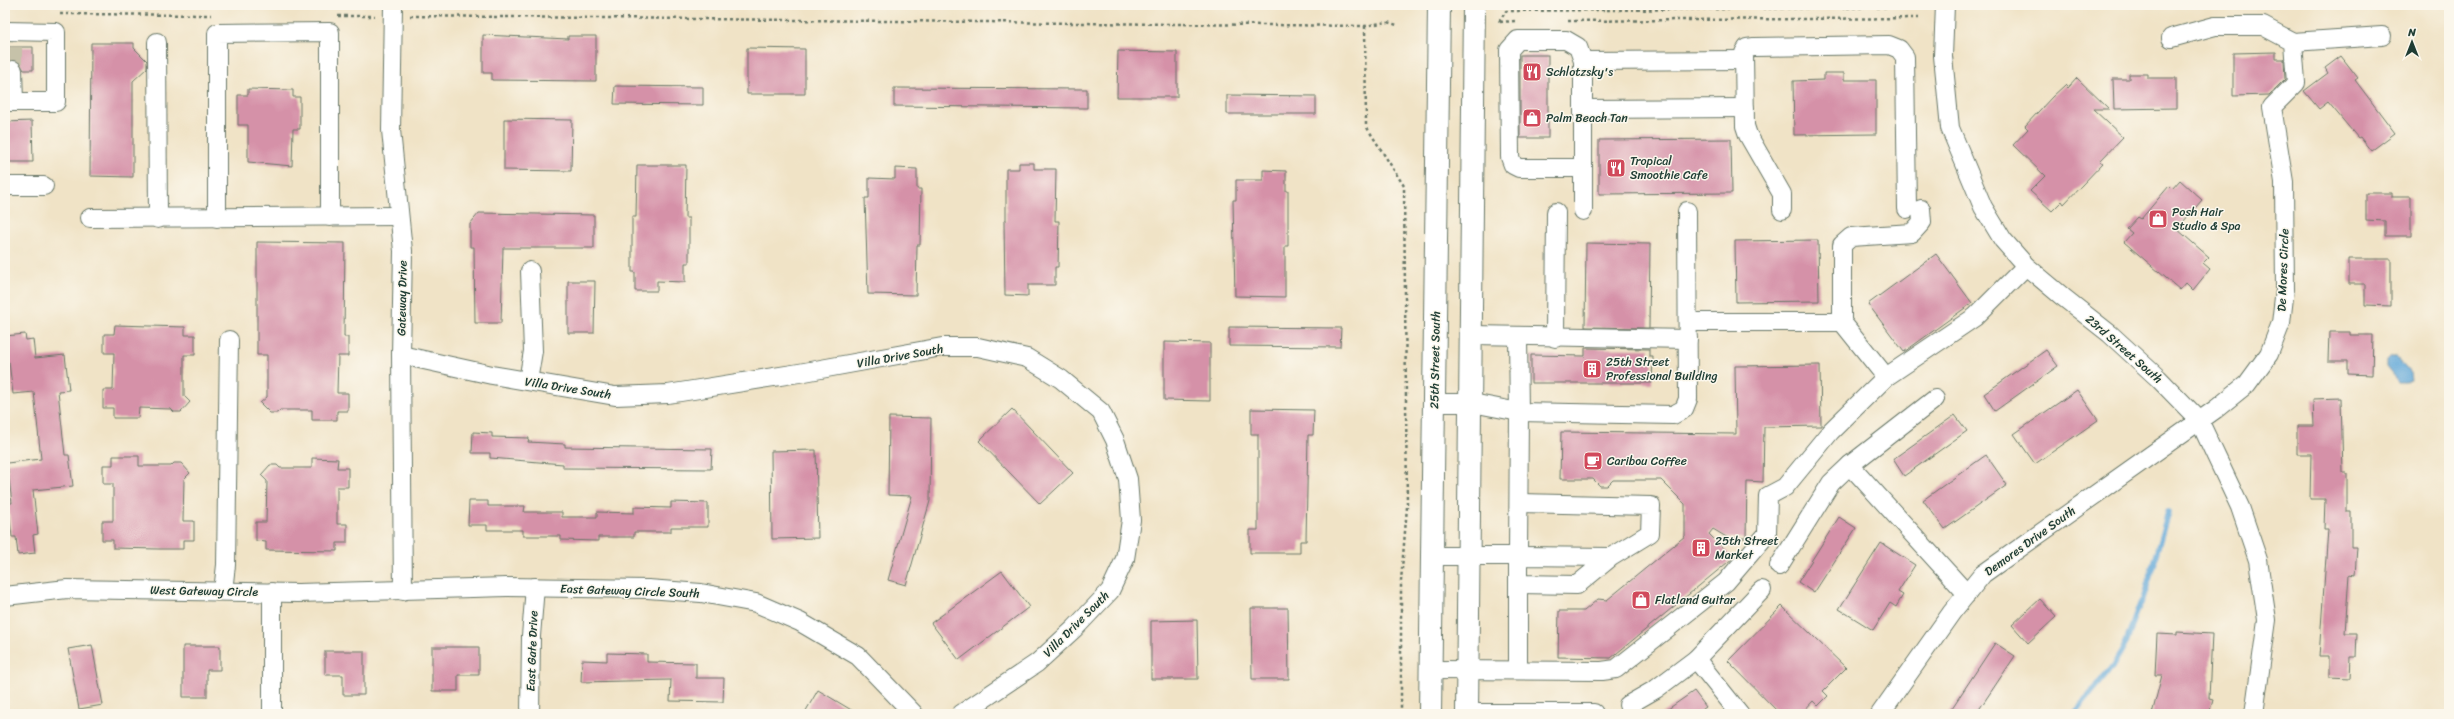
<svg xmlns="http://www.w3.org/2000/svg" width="2454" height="719" viewBox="0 0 2454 719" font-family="Sriracha,sans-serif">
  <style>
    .water { fill: #63a9d9; stroke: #417386 }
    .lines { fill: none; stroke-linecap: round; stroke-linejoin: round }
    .stream { stroke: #63a9d9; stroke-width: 5.5 }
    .building { fill: #d591a8 }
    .minor-tunnel { stroke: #c6c2a9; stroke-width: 18; stroke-dasharray: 18 9; stroke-linecap: butt }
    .minor-casing { stroke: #687767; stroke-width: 20 }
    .major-casing { stroke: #687767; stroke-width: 24 }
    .path { stroke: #687767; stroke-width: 2.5; stroke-dasharray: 3 3; stroke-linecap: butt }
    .minor { stroke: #fff; stroke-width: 18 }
    .major { stroke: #fff; stroke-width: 22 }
    .labels { text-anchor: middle; stroke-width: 3; stroke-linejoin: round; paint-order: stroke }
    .poi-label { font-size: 12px; fill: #1f3d34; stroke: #fbf7ec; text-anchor: start }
    .street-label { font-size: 12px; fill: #1f3d34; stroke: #fbf7ec }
  </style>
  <rect width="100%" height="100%" fill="#fbf7ec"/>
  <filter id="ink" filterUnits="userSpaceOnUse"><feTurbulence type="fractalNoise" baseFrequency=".025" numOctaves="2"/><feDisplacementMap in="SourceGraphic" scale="8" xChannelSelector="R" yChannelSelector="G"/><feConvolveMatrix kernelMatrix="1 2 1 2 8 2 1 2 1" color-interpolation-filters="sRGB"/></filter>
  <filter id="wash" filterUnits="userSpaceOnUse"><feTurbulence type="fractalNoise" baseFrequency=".012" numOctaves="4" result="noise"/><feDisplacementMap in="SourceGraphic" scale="16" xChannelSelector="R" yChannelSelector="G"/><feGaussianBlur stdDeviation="0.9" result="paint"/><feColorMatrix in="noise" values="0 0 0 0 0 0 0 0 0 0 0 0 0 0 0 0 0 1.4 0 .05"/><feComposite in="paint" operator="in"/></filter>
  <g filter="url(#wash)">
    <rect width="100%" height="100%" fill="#f0e3c6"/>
    <polygon class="water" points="2390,357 2396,357 2410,373 2411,380 2407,383 2399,383 2386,367 2386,361"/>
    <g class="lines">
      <path class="stream" d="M2073 714C2091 693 2113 670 2125 645 2132 630 2133 614 2143 600L2168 512"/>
    </g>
    <g id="blocks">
      <g class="building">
        <polygon points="483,35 568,39 568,36 596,36 596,81 492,80 492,73 483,73"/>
        <polygon points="91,43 134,43 134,48 147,61 147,68 133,81 133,177 90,176"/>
        <polygon points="5,47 33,47 33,70 24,70 18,61 12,60 5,64"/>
        <polygon points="747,48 805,49 805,94 747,94"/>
        <polygon points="1118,51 1177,52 1177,97 1117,97"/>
        <polygon points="2276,52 2276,59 2284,59 2285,79 2269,95 2233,96 2233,53"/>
        <rect x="1520" y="55" width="28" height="83"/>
        <polygon points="2341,56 2358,78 2355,80 2395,133 2371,151 2360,137 2358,138 2328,102 2319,109 2304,91 2328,73 2325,68"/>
        <polygon points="1824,73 1844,73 1844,80 1876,80 1876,134 1794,135 1793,81 1824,80"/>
        <polygon points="2129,74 2148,74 2148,78 2176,78 2176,108 2114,109 2113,79 2129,79"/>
        <polygon points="2077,78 2109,109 2093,109 2123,137 2100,161 2103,163 2082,185 2064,204 2062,201 2052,211 2030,191 2045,176 2013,145 2028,129 2025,126 2052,97 2065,85 2068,88"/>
        <polygon points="615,86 703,87 703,105 614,104"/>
        <polygon points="894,88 1087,89 1087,108 894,106"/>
        <polygon points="248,89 293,90 293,97 300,97 300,129 293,129 292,166 248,162 248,125 238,125 238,95 248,95"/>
        <polygon points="1227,95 1316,96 1316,114 1227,114"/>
        <polygon points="504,119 572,120 571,171 504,170"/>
        <polygon points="32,121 33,162 5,162 5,122"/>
        <polygon points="1731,139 1732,193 1599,194 1599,140"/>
        <polygon points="1019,163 1034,163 1034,169 1056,169 1055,221 1059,221 1058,267 1055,267 1055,285 1028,285 1028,296 1005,295 1004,221 1006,221 1006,169 1019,169"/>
        <polygon points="637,165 686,165 685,218 689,218 689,263 685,263 685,282 657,281 657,291 635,291 635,272 632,272 632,217 636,217"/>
        <polygon points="895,168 917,169 917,189 921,189 920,245 917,245 916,295 868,294 865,198 869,198 869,178 895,179"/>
        <polygon points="1263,170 1286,171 1286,191 1288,191 1288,246 1285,246 1285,297 1235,296 1233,200 1236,200 1236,180 1263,180"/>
        <polygon points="2180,180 2202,200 2177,229 2209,257 2203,263 2210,269 2193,290 2186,283 2180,290 2124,242 2132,233 2127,229 2138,217 2141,219 2169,186 2172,189"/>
        <polygon points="2366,193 2392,193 2392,197 2411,197 2411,236 2385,236 2385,221 2366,220"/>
        <polygon points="479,213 594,215 594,248 503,248 501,323 475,323 474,247 470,247 470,224"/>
        <polygon points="1818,240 1819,301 1736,302 1735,241"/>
        <polygon points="257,242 345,243 344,337 348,337 348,356 338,356 337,393 348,393 348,411 337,411 337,420 312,420 312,410 280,410 277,413 270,413 260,403 267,397 267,355 257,355"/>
        <polygon points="1586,243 1650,244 1649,328 1585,327"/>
        <polygon points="1936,254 1972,303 1904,352 1868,304"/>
        <polygon points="2349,259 2391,259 2391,306 2365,305 2365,284 2349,284"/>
        <polygon points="568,281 595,281 594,333 568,333"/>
        <polygon points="115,325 185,327 185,335 195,335 195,355 184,355 184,396 190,402 181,412 174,412 171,409 139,408 138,418 113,418 113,408 103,408 103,390 113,390 114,353 104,353 104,334 114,334"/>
        <polygon points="1229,327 1341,328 1340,347 1229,346"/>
        <polygon points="2329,332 2350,332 2350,335 2373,335 2372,375 2348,374 2348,361 2328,361"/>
        <polygon points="25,334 26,340 33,339 35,358 65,355 69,390 58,391 65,455 69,455 73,486 33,490 38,534 33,535 35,553 18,555 16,537 12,537 8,503 12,503 7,463 41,459 34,392 13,394 9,362 5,362 5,336"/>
        <polygon points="1164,342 1210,343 1210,401 1164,400"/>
        <polygon points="1585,348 1649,349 1649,356 1653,356 1652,383 1531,383 1531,355 1585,356"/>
        <polygon points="2046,350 2058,366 1995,411 1984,394"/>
        <polygon points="1820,365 1821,426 1764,427 1763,482 1747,481 1746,538 1728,538 1713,529 1709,534 1733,558 1611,658 1558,657 1559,611 1584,611 1598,599 1607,600 1685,536 1685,504 1661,480 1613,480 1607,486 1600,486 1593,479 1560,479 1561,432 1736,434 1735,366"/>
        <polygon points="2077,390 2098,420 2035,464 2014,434"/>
        <polygon points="2341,398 2343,473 2347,473 2347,512 2351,512 2351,547 2357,547 2355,575 2349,574 2345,633 2357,633 2356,657 2351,657 2350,678 2329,677 2329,656 2319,656 2328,529 2324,529 2325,499 2310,499 2311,454 2297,454 2297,426 2314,426 2313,399"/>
        <polygon points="1012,409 1073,473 1040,504 979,441"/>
        <polygon points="1251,409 1314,410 1313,435 1308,435 1306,541 1300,541 1300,553 1250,553 1250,530 1258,530 1258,434 1251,434"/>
        <polygon points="1955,415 1967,431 1904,476 1893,459"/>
        <polygon points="889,417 931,418 930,501 906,585 888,580 912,496 888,495"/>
        <polygon points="473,432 492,433 492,437 529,438 528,442 565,444 565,447 712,449 711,469 563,468 563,464 490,458 490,453 472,453"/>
        <polygon points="816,450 818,538 772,539 771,451"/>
        <polygon points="1986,455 2007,485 1945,529 1923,500"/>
        <polygon points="113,456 139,456 139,466 171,466 174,463 181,463 190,473 184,479 183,521 194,521 194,540 183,540 183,549 158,549 113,548 113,540 102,540 102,521 113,521 113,484 103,484 103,465 113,465"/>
        <polygon points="312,458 338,459 337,468 348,468 348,487 337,487 337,524 347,524 347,543 337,543 337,551 266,550 266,542 256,541 256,522 266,522 267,481 261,475 270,465 277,465 280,468 312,468"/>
        <polygon points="469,501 488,501 488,506 525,506 524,512 562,512 562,517 597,517 597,512 634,513 634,507 671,508 671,502 708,503 708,527 671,527 671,532 634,532 634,537 598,537 598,541 561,540 561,536 523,536 523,530 487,530 487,525 468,525"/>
        <polygon points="1839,517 1856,528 1814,593 1798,582"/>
        <polygon points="1881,543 1915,565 1898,592 1903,595 1896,607 1890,603 1873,630 1839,609"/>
        <polygon points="1002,571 1029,607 959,660 931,623"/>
        <polygon points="2040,599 2056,617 2028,643 2012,625"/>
        <polygon points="1782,606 1846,668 1823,691 1828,696 1818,706 1813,701 1801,714 1780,714 1728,661"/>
        <polygon points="1251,608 1288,608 1289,679 1252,679"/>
        <polygon points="1197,620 1198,679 1151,679 1151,621"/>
        <polygon points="2177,632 2212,634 2209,698 2213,699 2209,714 2152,714 2162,675 2155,675 2157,634 2177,635"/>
        <polygon points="1995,643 2015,656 1976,714 1948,714"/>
        <polygon points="92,645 103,705 79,709 68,649"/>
        <polygon points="183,646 220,646 220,670 207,670 207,697 183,697"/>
        <polygon points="432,647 479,647 479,675 458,675 458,691 432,691"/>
        <polygon points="325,651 364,651 364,695 343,695 343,675 325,675"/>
        <polygon points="607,653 647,654 647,662 696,663 696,678 724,678 723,702 670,701 671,680 581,682 582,660 607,661"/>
        <polygon points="818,690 858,714 804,714"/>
        <polygon points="1694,691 1706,707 1696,714 1661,714"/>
      </g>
    </g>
  </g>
  <g filter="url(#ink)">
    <use href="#blocks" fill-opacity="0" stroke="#687767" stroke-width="1"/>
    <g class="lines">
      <polyline class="minor-tunnel" points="13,47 13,70"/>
      <defs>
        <g id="minor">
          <polyline points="393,5 391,130 403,251 401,355 403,591"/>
          <polyline points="1945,5 1943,56 1950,128 1983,207 2003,240 2026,266 2063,297 2110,334 2158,378 2199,420 2240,507 2258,560 2267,620 2254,714"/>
          <polyline points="5,31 56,32 56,102 5,102"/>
          <polyline points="157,42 158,219"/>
          <polyline points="2293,42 2382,36"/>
          <polyline points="1583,61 1578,47 1566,40 1518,40 1509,50 1510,157 1513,165 1519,168 1583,168"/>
          <polyline points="13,70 14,102"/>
          <polyline points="1583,109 1745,108"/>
          <polyline points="5,186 44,186"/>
          <polyline points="1782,210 1782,194 1748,135 1745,126 1744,53 1747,48 1754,47 1889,45 1899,49 1905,57 1907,209"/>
          <polyline points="1583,211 1583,61 1744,60"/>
          <polyline points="90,218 399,216"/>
          <polyline points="217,218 217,33 330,32 330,217"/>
          <polyline points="1688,322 1842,322 1886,377"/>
          <polyline points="1842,322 1842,245 1851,237 1912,233 1922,222 1921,209"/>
          <polyline points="1472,335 1688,339"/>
          <polyline points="1518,337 1519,412 1673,415 1684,409 1688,399 1687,211"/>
          <polyline points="1555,338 1556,212"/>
          <polyline points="401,355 492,375 615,396 668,394 799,373 942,347 978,347 1027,358 1061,379 1101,412 1115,440 1128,479 1131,520 1125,559 1110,591 1075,628 1037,663 961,714"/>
          <polyline points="528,381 533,351 530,271"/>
          <polyline points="1935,399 1850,465 1967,594"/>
          <polyline points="1519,503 1651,506 1650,533 1611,557 1518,556 1518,584 1577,585 1611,557"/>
          <polyline points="1432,556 1518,556 1519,412 1472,403 1435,403"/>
          <polyline points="1779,566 1831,483 1850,465"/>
          <polyline points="223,591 226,565 229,340"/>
          <polyline points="5,596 67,589 298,593 507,587 648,589 701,593 756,603 800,622 858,656 914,714"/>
          <polyline points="1431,670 1602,671 1616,669 1726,582 1767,534 1768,496 1785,487 1831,431 1886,377 1975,317 2026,266"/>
          <polyline points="1518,670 1518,584"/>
          <polyline points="1628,705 1656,689 1696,659"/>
          <polyline points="1467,713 1594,713"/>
          <polyline points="272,714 272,592"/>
          <polyline points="530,714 531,636 535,587"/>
          <polyline points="1740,714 1696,659 1762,590"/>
          <polyline points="1880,714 1952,612 1983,574 2216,409 2247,384 2269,354 2281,323 2285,289 2284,182 2272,107 2296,83 2293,42 2263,26 2215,26 2171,38"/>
        </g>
        <g id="major">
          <polyline points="1430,714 1439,5"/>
          <polyline points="1467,714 1474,5"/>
        </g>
      </defs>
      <use href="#minor" class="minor-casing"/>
      <use href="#major" class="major-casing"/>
      <g class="path">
        <polyline points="1974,6 2039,5"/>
        <polyline points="60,14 211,15"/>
        <polyline points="338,16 375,16"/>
        <polyline points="410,16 1365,26 1387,22 1397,25"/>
        <polyline points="1568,21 1920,18"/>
        <polyline points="1499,22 1506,11 1918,7"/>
        <polyline points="1500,22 1515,21"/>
        <polyline points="1365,26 1366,126 1404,186 1407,507 1401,581 1401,714"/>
      </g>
      <use href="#minor" class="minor"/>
      <use href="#major" class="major"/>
    </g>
  </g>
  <defs>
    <symbol id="restaurant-square" viewBox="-11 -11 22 22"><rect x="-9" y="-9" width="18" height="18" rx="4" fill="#d1495b" stroke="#fbf7ec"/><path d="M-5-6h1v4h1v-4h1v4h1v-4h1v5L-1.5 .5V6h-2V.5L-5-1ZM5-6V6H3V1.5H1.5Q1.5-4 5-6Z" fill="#fff"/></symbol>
    <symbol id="shop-square" viewBox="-11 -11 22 22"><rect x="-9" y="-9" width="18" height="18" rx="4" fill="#d1495b" stroke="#fbf7ec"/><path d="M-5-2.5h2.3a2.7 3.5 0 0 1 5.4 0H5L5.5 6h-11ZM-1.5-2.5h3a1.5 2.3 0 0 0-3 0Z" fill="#fff"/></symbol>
    <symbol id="building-square" viewBox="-11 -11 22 22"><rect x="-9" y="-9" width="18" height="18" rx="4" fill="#d1495b" stroke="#fbf7ec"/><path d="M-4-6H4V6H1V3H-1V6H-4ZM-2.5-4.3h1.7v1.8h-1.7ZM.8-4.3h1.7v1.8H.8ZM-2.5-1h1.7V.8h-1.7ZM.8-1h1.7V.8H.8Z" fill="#fff"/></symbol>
    <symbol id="cafe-square" viewBox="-11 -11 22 22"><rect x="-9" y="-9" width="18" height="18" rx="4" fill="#d1495b" stroke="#fbf7ec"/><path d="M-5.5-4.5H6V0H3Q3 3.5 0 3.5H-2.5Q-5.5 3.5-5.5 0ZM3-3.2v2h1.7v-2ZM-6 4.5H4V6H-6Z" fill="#fff"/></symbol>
  </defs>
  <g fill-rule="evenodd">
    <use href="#restaurant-square" x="1521" y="61" width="22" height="22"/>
    <use href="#shop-square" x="1521" y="107" width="22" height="22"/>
    <use href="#restaurant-square" x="1605" y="157" width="22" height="22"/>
    <use href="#shop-square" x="2147" y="208" width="22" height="22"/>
    <use href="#building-square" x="1581" y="358" width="22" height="22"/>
    <use href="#cafe-square" x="1582" y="450" width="22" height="22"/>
    <use href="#building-square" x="1690" y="537" width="22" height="22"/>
    <use href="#shop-square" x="1630" y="589" width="22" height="22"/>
  </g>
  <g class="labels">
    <g class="poi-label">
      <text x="1546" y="76">Schlotzsky's</text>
      <text x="1546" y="122">Palm Beach Tan</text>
      <text x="1630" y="165">Tropical<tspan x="1630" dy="14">Smoothie Cafe</tspan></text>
      <text x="2172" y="216">Posh Hair<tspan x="2172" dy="14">Studio &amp; Spa</tspan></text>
      <text x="1606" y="366">25th Street<tspan x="1606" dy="14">Professional Building</tspan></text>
      <text x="1607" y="465">Caribou Coffee</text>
      <text x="1715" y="545">25th Street<tspan x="1715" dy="14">Market</tspan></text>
      <text x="1655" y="604">Flatland Guitar</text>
    </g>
    <g class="street-label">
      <text transform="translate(2283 270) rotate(-88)" y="4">De Mores Circle</text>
      <text transform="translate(402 298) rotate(-89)" y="4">Gateway Drive</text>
      <text transform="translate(2124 349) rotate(41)" y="4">23rd Street South</text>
      <text transform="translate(900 356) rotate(-10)" y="4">Villa Drive South</text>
      <text transform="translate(1435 360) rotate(-89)" y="4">25th Street South</text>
      <text transform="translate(568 388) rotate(9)" y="4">Villa Drive South</text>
      <text transform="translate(2030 541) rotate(-36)" y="4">Demores Drive South</text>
      <text transform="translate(204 591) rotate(1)" y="4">West Gateway Circle</text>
      <text transform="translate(630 591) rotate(2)" y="4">East Gateway Circle South</text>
      <text transform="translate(1076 624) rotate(-45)" y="4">Villa Drive South</text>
      <text transform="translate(532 651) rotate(-88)" y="4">East Gate Drive</text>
    </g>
  </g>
  <rect width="2454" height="719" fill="none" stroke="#fbf7ec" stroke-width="20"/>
  <g transform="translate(2412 42)" stroke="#fbf7ec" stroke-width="3" paint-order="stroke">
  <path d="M0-3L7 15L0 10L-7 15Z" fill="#1f3d34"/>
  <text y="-6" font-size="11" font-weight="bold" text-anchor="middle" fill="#1f3d34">N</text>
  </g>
</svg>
